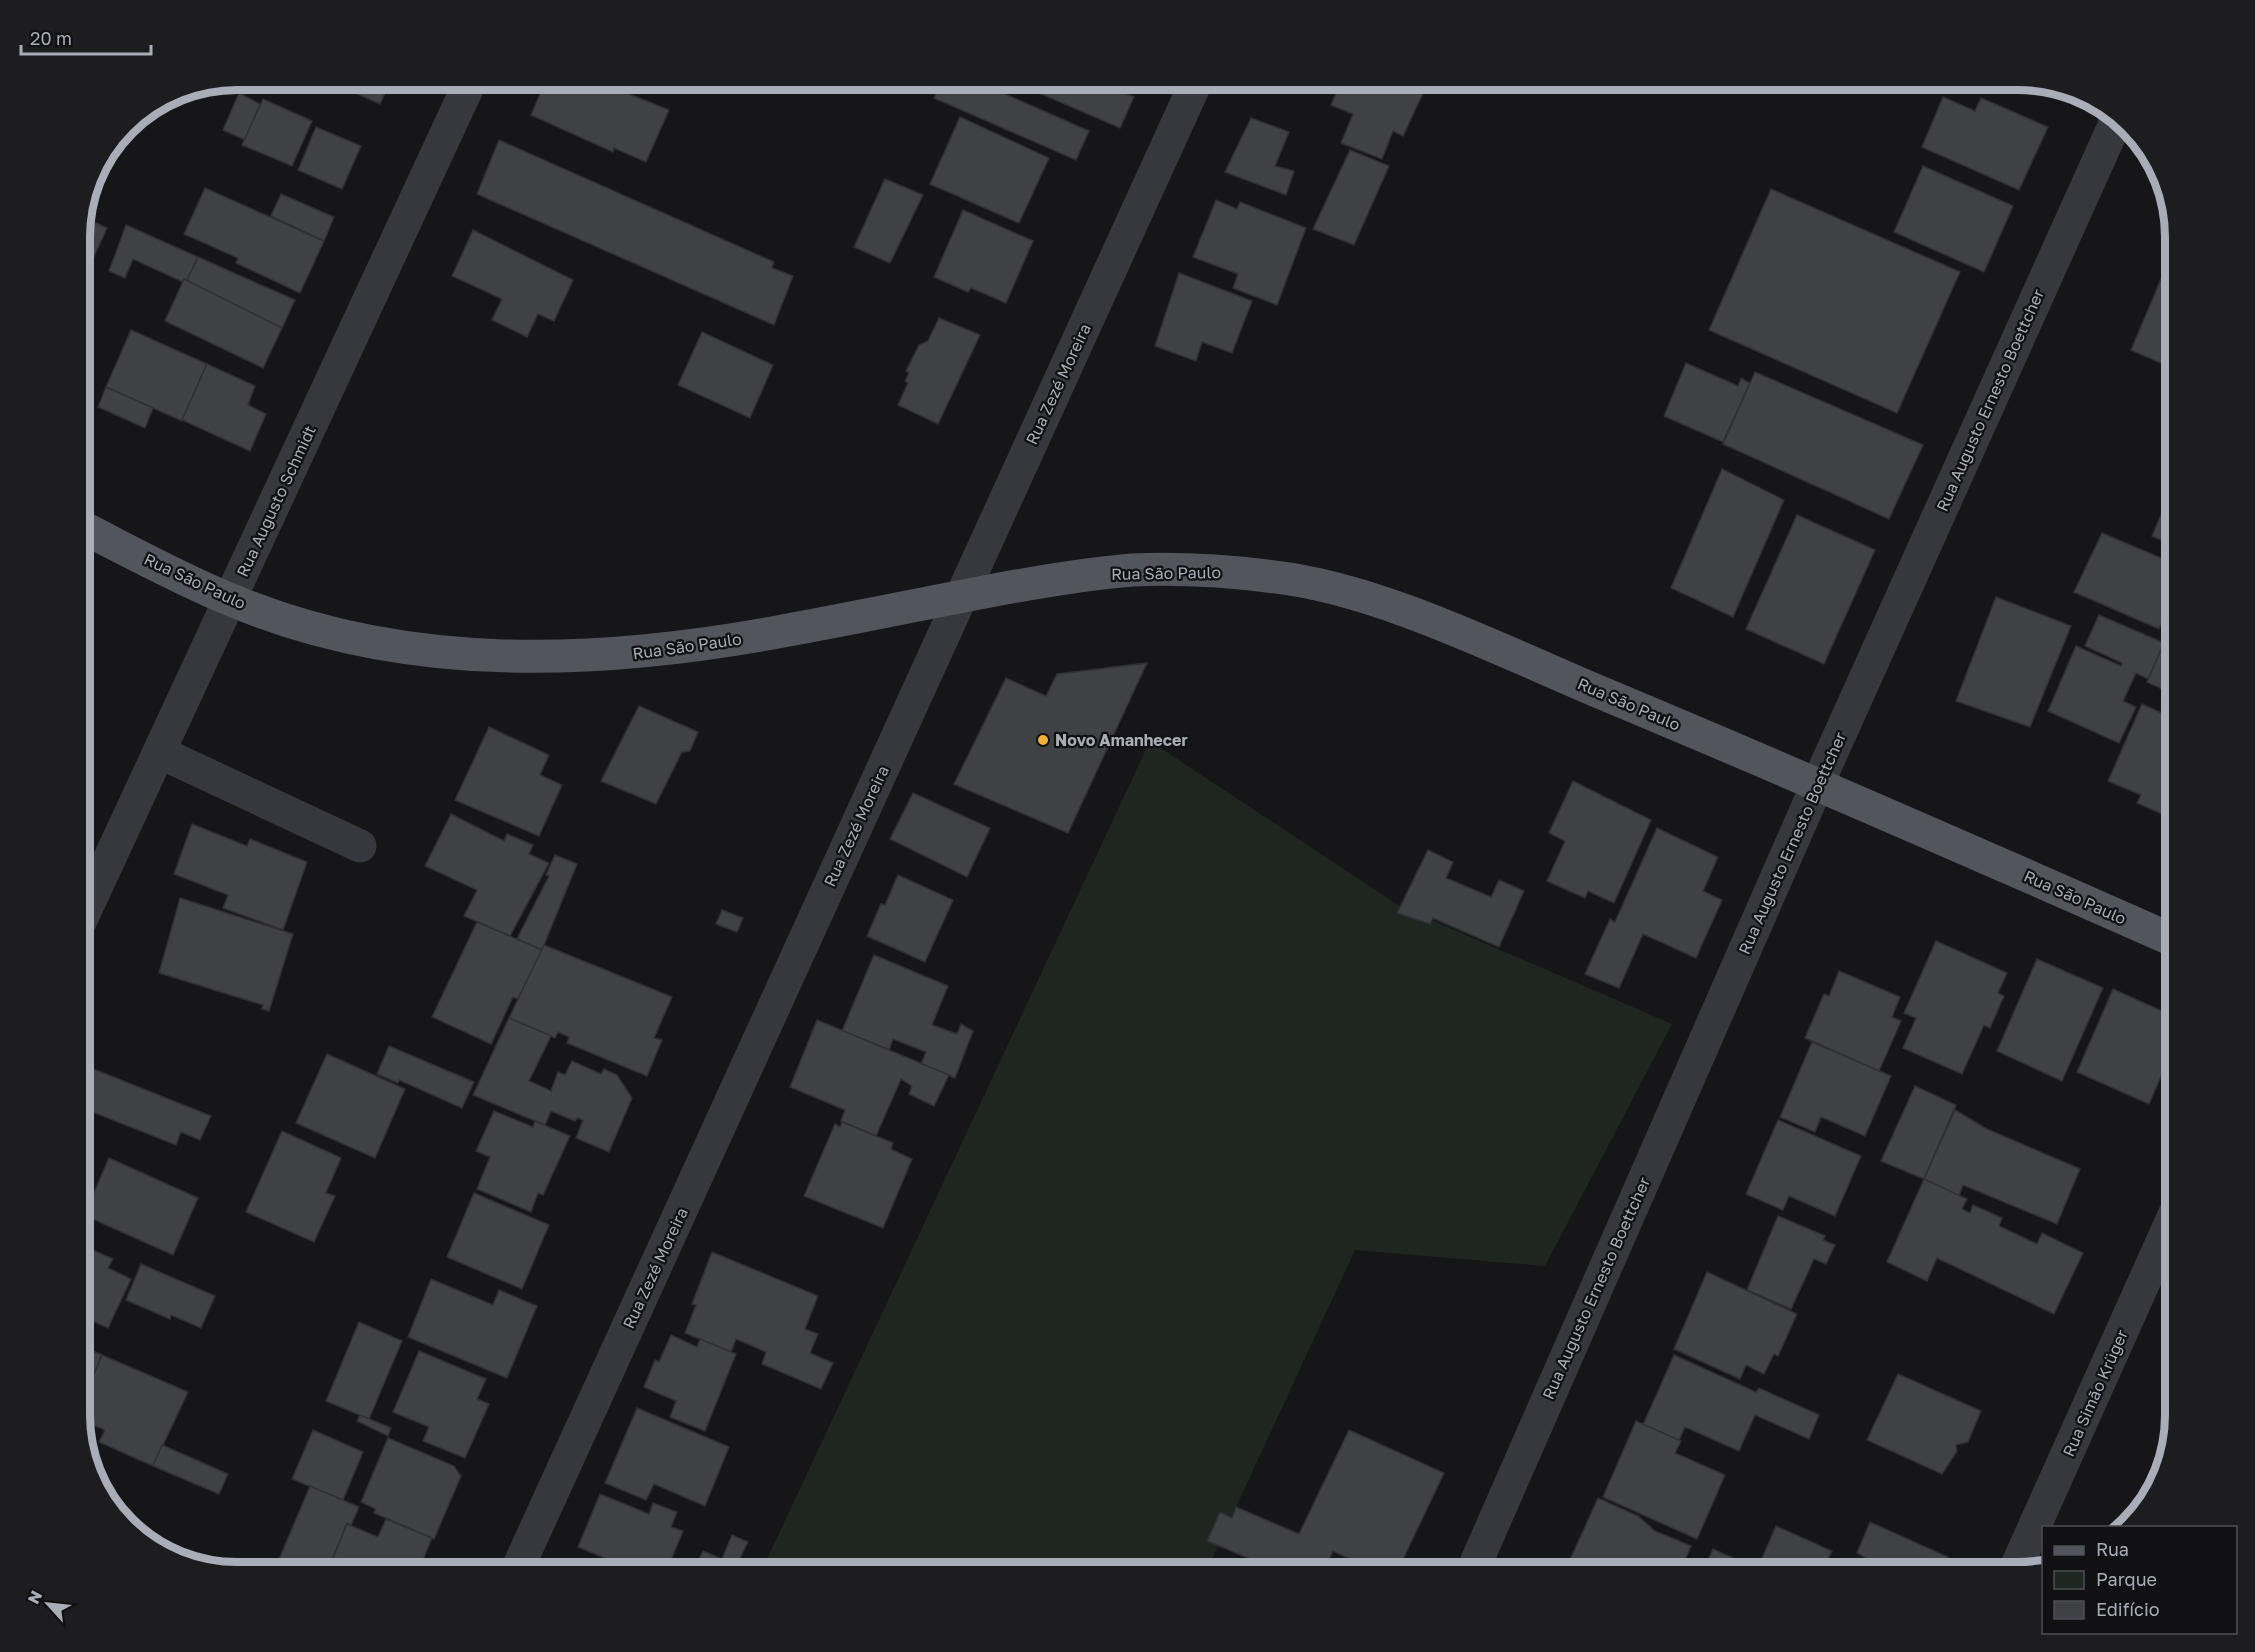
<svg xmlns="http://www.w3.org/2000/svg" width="2255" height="1652" viewBox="0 0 2255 1652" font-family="'Golos Text',sans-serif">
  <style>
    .green { fill: #1e261f }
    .building { fill: #404145; stroke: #303034; stroke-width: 1.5 }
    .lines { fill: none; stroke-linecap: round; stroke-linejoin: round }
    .minor { stroke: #37383d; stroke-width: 33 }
    .primary { stroke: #53555c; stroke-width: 33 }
    .poi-dot { fill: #f2b134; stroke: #111113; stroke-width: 2 }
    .labels { text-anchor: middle; stroke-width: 4.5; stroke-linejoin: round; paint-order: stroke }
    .street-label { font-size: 16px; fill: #a8adb8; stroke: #111113 }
    .poi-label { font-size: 16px; font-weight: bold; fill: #a8adb8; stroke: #111113; text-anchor: start }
    .rim { fill: none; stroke: #a8adb8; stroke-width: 8 }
  </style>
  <rect width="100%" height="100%" fill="#161618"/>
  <polygon class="green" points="1150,741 1401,907 1672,1024 1545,1266 1355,1250 1206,1572 761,1572"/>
  <g class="building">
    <polygon points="327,80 391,80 380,104"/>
    <polygon points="546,80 594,80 669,110 646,162 614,148 613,152 531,115"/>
    <polygon points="942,80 973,80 1089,131 1076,160 934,98"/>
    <polygon points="1009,80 1094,80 1134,97 1120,128"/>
    <polygon points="1342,80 1395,80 1424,91 1403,136 1393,131 1382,159 1341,143 1353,114 1331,105"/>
    <polygon points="1395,80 1429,80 1424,91"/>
    <polygon points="239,93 260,104 245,140 223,130"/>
    <polygon points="1943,97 1975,111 1981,98 2048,127 2019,190 1922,147"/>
    <polygon points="263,99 312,121 292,166 242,145"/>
    <polygon points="960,117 1049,158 1019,223 930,184"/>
    <polygon points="1251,118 1289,132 1275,166 1294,171 1286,195 1225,172"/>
    <polygon points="316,127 361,146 342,189 298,170"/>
    <polygon points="499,140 774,262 772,268 793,276 774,325 477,194"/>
    <polygon points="1350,150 1389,166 1354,245 1313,229"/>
    <polygon points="1923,166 2013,206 1984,272 1894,232"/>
    <polygon points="885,179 923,195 890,263 854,247"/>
    <polygon points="205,188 324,241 300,293 236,263 238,258 184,234"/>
    <polygon points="1771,189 1960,272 1897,413 1709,330"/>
    <polygon points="281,194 334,217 324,241 271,216"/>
    <polygon points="1216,200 1237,209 1240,202 1306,228 1277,305 1233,288 1238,274 1193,257"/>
    <polygon points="963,210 1033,241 1006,303 971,288 968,292 934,277"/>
    <polygon points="82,216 107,228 86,274 80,271"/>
    <polygon points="126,225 198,257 187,281 184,279 183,282 133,259 125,278 109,271"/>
    <polygon points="473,230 573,280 554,321 538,314 527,337 492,320 502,299 452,276"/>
    <polygon points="198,257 295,300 282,328 186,282"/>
    <polygon points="2164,272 2175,277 2175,369 2131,350"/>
    <polygon points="1179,273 1252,301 1232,353 1202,342 1196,361 1155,346"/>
    <polygon points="184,279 282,328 263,368 165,321"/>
    <polygon points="939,318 980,335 938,424 898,405 908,383 905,381 909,373 906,371 919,345 928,341"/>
    <polygon points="131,330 207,364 182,421 106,387"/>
    <polygon points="702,332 773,365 750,418 678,385"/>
    <polygon points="1686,363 1738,386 1741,378 1750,383 1723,442 1664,416"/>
    <polygon points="207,364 255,386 248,405 266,414 250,451 182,420"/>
    <polygon points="1755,372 1923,445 1889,519 1723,444"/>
    <polygon points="106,387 153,408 145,428 98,407"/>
    <polygon points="1722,469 1784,500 1733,617 1671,588"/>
    <polygon points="2175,482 2175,546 2152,536"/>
    <polygon points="1797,515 1875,550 1824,664 1746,629"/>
    <polygon points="2102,533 2175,564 2175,591 2159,629 2074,592"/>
    <polygon points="1996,597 2071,626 2030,727 1956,701"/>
    <polygon points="2099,615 2164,643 2148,679 2136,673 2123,701 2136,707 2119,743 2048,711 2076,646 2121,666 2122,663 2085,646"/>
    <polygon points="2164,643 2175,649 2175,695 2147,682"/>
    <polygon points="1147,663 1068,833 954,784 1006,678 1046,696 1057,674"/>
    <polygon points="2142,704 2175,719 2175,820 2137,803 2141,795 2108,781"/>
    <polygon points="639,706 698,732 690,751 682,752 656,804 601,781"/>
    <polygon points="489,727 549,755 540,775 562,785 539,836 455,800"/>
    <polygon points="1573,781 1651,820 1614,903 1588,891 1585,898 1547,881 1565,841 1549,833"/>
    <polygon points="913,793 990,828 967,877 890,839"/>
    <polygon points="451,814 504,841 507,834 533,845 529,854 549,863 510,936 464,916 477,890 425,866"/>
    <polygon points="192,824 247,846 250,839 307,862 283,930 223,908 228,895 174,874"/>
    <polygon points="1657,828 1718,857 1703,891 1722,900 1696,958 1643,934 1619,988 1585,974 1610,919 1615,922"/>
    <polygon points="1428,850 1453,862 1446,878 1491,897 1499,880 1524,891 1499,947 1433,918 1430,924 1397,913"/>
    <polygon points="555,855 577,864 542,950 517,939 549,876 546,875"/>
    <polygon points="898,875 953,900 925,962 867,936 881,904 885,905"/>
    <polygon points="180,898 293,934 269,1011 262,1009 263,1005 159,973"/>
    <polygon points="722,910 743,918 737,932 716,924"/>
    <polygon points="477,922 542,950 518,999 513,997 491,1044 432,1017"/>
    <polygon points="1936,941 2007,973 1998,993 2004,996 1990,1028 1984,1025 1962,1074 1903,1048 1916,1018 1904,1013"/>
    <polygon points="544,945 672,997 654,1038 662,1040 647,1076 567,1043 569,1037 558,1032 555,1038 509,1018"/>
    <polygon points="874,955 948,986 932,1025 957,1034 961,1024 973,1031 955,1078 921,1064 926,1052 893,1039 889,1050 842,1031"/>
    <polygon points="2037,959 2103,988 2062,1081 1997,1051"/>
    <polygon points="1839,971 1900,997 1892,1017 1901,1021 1879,1071 1805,1038 1824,994 1829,996"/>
    <polygon points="2113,989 2175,1017 2175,1044 2149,1104 2077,1072"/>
    <polygon points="509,1018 551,1036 529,1081 551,1091 558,1072 565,1075 572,1061 601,1074 604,1069 617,1075 632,1098 609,1152 576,1138 583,1120 577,1118 575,1121 551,1111 545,1125 473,1095"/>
    <polygon points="817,1020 949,1075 934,1106 909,1094 912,1086 901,1079 876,1136 841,1121 845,1110 790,1087"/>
    <polygon points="1812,1042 1891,1076 1865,1136 1821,1117 1815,1132 1780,1117"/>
    <polygon points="389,1046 474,1082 462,1108 399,1080 398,1083 377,1074"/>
    <polygon points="327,1054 405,1089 375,1158 296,1123"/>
    <polygon points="91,1068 211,1116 200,1140 181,1132 176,1145 80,1107 80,1095"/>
    <polygon points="1915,1086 1956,1105 1924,1179 1881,1161"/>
    <polygon points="1955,1110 1987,1129 2080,1169 2057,1224 1963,1185 1959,1196 1924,1179"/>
    <polygon points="494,1111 533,1127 535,1121 570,1136 543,1195 538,1193 531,1212 477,1189 490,1157 476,1151"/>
    <polygon points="1778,1120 1861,1156 1835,1216 1789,1196 1783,1210 1746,1194"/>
    <polygon points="842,1122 893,1143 891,1149 912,1159 883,1228 804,1196 835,1124 840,1127"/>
    <polygon points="282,1131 341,1158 326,1193 335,1196 314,1242 246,1212"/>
    <polygon points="109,1158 198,1198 173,1255 84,1215"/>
    <polygon points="1924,1179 1967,1199 1962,1209 1970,1213 1973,1205 2002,1218 1999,1226 2037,1244 2042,1233 2083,1253 2054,1314 1937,1258 1927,1281 1887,1262"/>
    <polygon points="474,1193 549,1225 522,1289 447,1257"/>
    <polygon points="1778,1216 1825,1236 1823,1240 1835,1245 1826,1264 1814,1259 1791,1309 1747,1290"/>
    <polygon points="80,1244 113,1259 108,1268 131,1279 108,1328 80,1315"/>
    <polygon points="712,1252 818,1296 805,1329 818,1334 810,1353 833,1363 821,1389 762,1364 766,1352 736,1339 731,1352 685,1333 696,1305 692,1304"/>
    <polygon points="141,1264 215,1296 201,1328 171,1315 170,1319 126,1300"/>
    <polygon points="1707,1272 1797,1314 1778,1356 1774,1354 1764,1374 1746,1365 1740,1379 1674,1349"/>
    <polygon points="431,1279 493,1305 499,1290 537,1306 507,1378 408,1337"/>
    <polygon points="359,1322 402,1341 369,1419 326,1401"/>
    <polygon points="671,1335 697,1347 700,1339 736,1354 705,1431 670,1417 676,1401 644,1387 655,1360 659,1362"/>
    <polygon points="80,1345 102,1355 80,1407"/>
    <polygon points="419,1351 486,1379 477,1399 489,1404 465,1458 423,1441 429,1427 393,1412"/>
    <polygon points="102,1355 188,1392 153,1466 99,1442 105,1430 80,1419 80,1407"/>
    <polygon points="1674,1355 1756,1392 1759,1388 1819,1415 1809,1439 1755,1415 1739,1451 1685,1427 1679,1440 1643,1425"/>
    <polygon points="1898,1374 1981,1411 1968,1442 1956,1445 1957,1451 1942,1474 1867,1440"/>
    <polygon points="637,1408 729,1447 705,1506 654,1484 646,1500 605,1483"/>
    <polygon points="360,1415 391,1428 388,1436 357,1421"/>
    <polygon points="1636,1421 1681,1441 1675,1453 1725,1475 1697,1539 1603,1497"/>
    <polygon points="313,1430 363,1452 343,1500 292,1479"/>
    <polygon points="1349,1430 1444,1473 1397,1572 1378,1572 1333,1551 1323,1572 1282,1572 1207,1541 1220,1512 1232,1518 1236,1507 1299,1534"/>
    <polygon points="388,1438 454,1466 461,1476 434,1539 374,1513 376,1509 361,1502"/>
    <polygon points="162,1445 228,1474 219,1494 153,1466"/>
    <polygon points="310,1486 359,1507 351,1525 347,1524 327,1572 297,1572 278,1562"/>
    <polygon points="600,1494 649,1514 653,1503 677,1512 671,1527 683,1531 666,1572 650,1572 640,1568 639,1572 578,1547"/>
    <polygon points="1598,1498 1638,1516 1655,1531 1691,1546 1680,1572 1565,1571"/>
    <polygon points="386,1519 432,1538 418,1572 327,1572 347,1524 378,1537"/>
    <polygon points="1870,1522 1948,1557 1941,1572 1860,1571 1866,1558 1857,1553"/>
    <polygon points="1776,1526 1832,1551 1822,1572 1756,1572"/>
    <polygon points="732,1535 748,1542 733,1572 693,1572 703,1551 722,1559"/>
    <polygon points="1713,1549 1753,1567 1750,1572 1703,1572"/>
    <polygon points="585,1565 603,1572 582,1572"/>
  </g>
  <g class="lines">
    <g class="minor">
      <polyline points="159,752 360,846"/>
      <polyline points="80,922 471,80"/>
      <polyline points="516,1572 1197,80"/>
      <polyline points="1472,1572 1818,783 2118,117"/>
      <polyline points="2014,1572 2175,1213"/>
    </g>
    <path class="primary" d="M80 526C129 551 178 578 229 599 405 674 600 665 783 631 860 617 935 601 1011 587 1051 580 1092 573 1132 570 1179 568 1228 571 1275 577 1379 589 1500 650 1597 691 1791 772 1983 856 2175 941"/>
  </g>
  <circle class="poi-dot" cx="1043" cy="740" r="6"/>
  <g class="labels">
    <g class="street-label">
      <text transform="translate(1058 384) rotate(-65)" y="6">Rua Zezé Moreira</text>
      <text transform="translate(1990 400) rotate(-66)" y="6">Rua Augusto Ernesto Boettcher</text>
      <text transform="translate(276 501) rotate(-65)" y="6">Rua Augusto Schmidt</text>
      <text transform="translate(1166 573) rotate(-1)" y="6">Rua São Paulo</text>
      <text transform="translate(195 581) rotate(25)" y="6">Rua São Paulo</text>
      <text transform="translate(687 646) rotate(-8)" y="6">Rua São Paulo</text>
      <text transform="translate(1629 704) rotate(23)" y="6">Rua São Paulo</text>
      <text transform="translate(856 826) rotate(-65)" y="6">Rua Zezé Moreira</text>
      <text transform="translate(1792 843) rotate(-66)" y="6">Rua Augusto Ernesto Boettcher</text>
      <text transform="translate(2075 897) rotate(24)" y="6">Rua São Paulo</text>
      <text transform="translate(655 1268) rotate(-65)" y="6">Rua Zezé Moreira</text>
      <text transform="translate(1596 1288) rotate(-66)" y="6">Rua Augusto Ernesto Boettcher</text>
      <text transform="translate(2095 1393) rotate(-66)" y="6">Rua Simão Krüger</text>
    </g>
    <g class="poi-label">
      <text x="1055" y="746">Novo Amanhecer</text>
    </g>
  </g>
  <path d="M0 0H2255V1652H0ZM237 90H2018A147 147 0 0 1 2165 237V1415A147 147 0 0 1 2018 1562H237A147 147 0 0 1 90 1415V237A147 147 0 0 1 237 90Z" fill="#1d1d20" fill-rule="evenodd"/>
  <path class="rim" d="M237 90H2018A147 147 0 0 1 2165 237V1415A147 147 0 0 1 2018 1562H237A147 147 0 0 1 90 1415V237A147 147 0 0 1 237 90Z"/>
  <rect x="2042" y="1526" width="195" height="108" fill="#111113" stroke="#4d4f55" stroke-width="1.5"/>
  <rect x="2054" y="1546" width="30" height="9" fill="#53555c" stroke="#4d4f55" stroke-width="1.5"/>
  <text x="2096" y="1556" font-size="18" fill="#a8adb8">Rua</text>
  <rect x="2054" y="1571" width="30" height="18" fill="#1e261f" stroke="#4d4f55" stroke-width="1.5"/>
  <text x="2096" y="1586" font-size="18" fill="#a8adb8">Parque</text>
  <rect x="2054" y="1601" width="30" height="18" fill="#404145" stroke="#4d4f55" stroke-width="1.5"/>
  <text x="2096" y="1616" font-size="18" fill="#a8adb8">Edifício</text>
  <g transform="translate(48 1604) rotate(297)" stroke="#111113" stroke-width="4.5" paint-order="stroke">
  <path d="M0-4.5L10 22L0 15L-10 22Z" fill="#a8adb8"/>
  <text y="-9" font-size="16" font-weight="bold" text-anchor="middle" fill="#a8adb8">N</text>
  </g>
  <path d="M21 45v9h130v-9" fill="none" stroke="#a8adb8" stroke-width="3"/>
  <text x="30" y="45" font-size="18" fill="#a8adb8" stroke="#111113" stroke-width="4.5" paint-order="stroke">20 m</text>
</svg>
